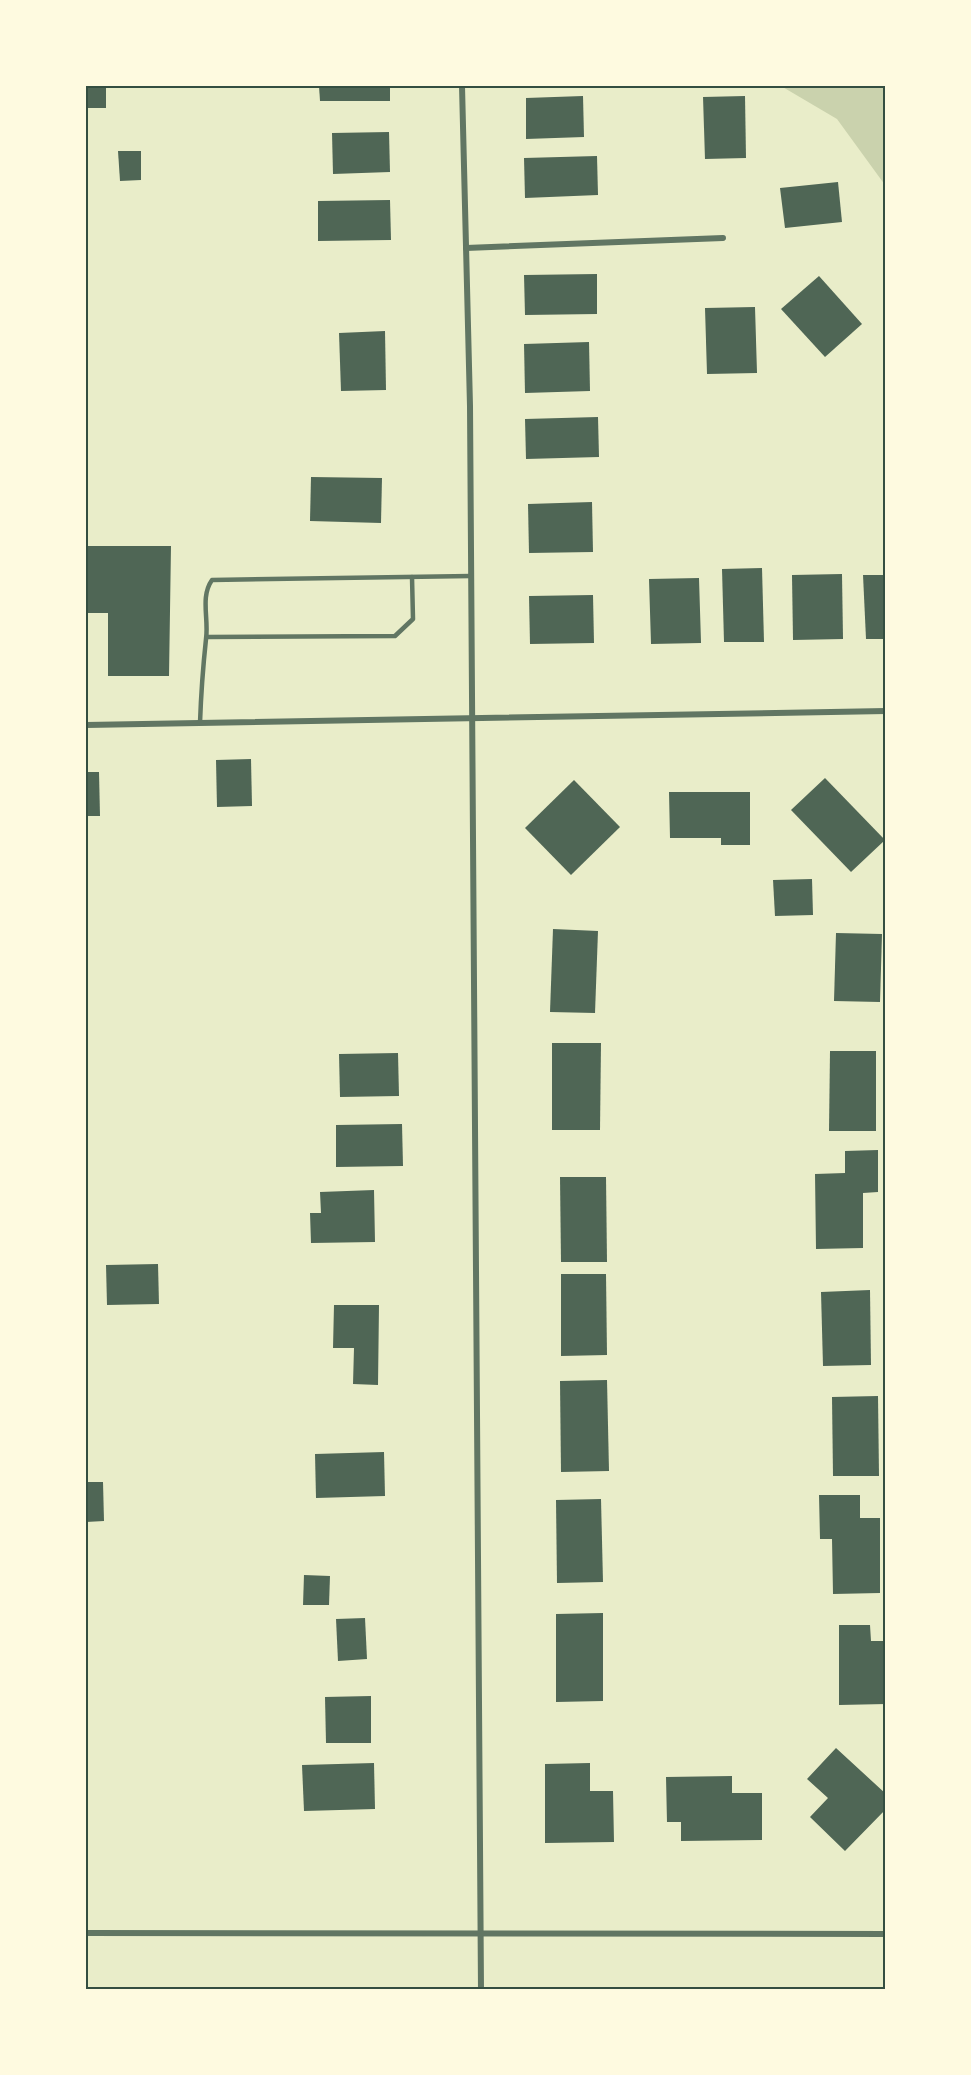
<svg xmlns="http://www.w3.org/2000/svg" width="971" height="2075" viewBox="0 0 971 2075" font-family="Ubuntu,sans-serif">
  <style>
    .green { fill: #cad2ad }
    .building { fill: #4f6655 }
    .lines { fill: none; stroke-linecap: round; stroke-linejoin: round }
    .service { stroke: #617663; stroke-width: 4.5 }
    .minor { stroke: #617663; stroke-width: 6 }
    .neatline { fill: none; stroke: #344e41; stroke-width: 2 }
  </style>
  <rect width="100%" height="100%" fill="#e9edc9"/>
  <polygon class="green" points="781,86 885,86 885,185 837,119"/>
  <g class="building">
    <rect x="86" y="86" width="20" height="22"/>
    <polygon points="319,86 390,86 390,101 320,101"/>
    <polygon points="583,96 584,137 526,139 526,98"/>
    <polygon points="745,96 746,158 705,159 703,97"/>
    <polygon points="389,132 390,172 333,174 332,133"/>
    <polygon points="118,151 141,151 141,180 120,181"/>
    <polygon points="597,156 598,195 525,198 524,158"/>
    <polygon points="838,182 842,222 785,228 780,188"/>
    <polygon points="390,200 391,240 318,241 318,201"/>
    <polygon points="597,274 597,314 525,315 524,275"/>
    <polygon points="819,276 862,324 825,357 781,309"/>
    <polygon points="755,307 757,373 707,374 705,308"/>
    <polygon points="385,331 386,390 341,391 339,333"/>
    <polygon points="589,342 590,391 525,393 524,344"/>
    <polygon points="598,417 599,457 526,459 525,419"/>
    <polygon points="311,477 382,478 381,523 310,521"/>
    <polygon points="592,502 593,552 529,553 528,504"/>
    <polygon points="86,546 171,546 169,676 108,676 108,613 86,613"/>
    <polygon points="762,568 764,642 724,642 722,569"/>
    <polygon points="842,574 843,639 793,640 792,575"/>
    <polygon points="863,575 886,575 886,639 866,639"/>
    <polygon points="699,578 701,643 651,644 649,579"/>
    <polygon points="593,595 594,643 530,644 529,596"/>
    <polygon points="251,759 252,806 217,807 216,760"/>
    <polygon points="86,772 99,772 100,816 86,816"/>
    <polygon points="825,778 885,840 851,872 791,810"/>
    <polygon points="574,780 620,827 571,875 525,828"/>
    <polygon points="669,792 750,792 750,845 721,845 721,838 670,838"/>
    <polygon points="812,879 813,915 775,916 773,880"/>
    <polygon points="553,929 598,931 595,1013 550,1012"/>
    <polygon points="836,933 882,934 880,1002 834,1001"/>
    <polygon points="552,1043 601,1043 600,1130 552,1130"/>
    <polygon points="830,1051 876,1051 876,1131 829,1131"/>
    <polygon points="398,1053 399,1096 340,1097 339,1054"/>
    <polygon points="402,1124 403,1166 336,1167 336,1125"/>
    <polygon points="878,1150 878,1192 863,1193 863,1248 816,1249 815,1174 845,1173 845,1151"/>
    <polygon points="560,1177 606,1177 607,1262 561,1262"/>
    <polygon points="374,1190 375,1242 311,1243 310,1213 321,1213 320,1192"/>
    <polygon points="158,1264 159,1304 107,1305 106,1265"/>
    <polygon points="561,1274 606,1274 607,1355 561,1356"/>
    <polygon points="870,1290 871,1365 823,1366 821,1292"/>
    <polygon points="334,1305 379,1305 378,1385 353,1384 354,1348 333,1348"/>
    <polygon points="607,1380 609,1471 561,1472 560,1381"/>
    <polygon points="878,1396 879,1476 833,1476 832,1397"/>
    <polygon points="384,1452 385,1496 316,1498 315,1454"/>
    <polygon points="86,1482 103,1482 104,1521 86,1522"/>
    <polygon points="819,1495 860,1495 860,1518 880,1518 880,1593 833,1594 832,1539 820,1539"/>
    <polygon points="601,1499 603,1582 557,1583 556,1500"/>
    <polygon points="304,1575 330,1576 329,1605 303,1605"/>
    <polygon points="603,1613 603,1701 556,1702 556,1614"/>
    <polygon points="365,1618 367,1659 338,1661 336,1619"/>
    <polygon points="839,1625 870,1625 871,1641 885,1641 886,1704 839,1705"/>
    <polygon points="371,1696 371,1743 326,1743 325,1697"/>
    <polygon points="836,1748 886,1794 886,1809 845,1851 810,1817 828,1798 807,1779"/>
    <polygon points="374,1763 375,1809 304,1811 302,1765"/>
    <polygon points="590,1763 590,1791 613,1791 614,1842 545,1843 545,1764"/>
    <polygon points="732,1776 732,1793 762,1793 762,1840 681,1841 681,1822 667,1822 666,1777"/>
    <polygon points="86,1835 87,1835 88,1874 86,1875"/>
  </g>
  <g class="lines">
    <g class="service">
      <polyline points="207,637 395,636 413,619 412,577"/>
      <path d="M200 723C201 694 203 667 206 639 209 619 200 597 212 580L471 576"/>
    </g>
    <g class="minor">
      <polyline points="462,86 470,406 481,1990"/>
      <polyline points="466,248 723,238"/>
      <polyline points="86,725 886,711"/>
      <polyline points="86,1933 886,1934"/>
    </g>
  </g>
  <rect width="971" height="2075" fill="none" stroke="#fefae0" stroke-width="174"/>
  <rect x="87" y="87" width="797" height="1901" class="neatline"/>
</svg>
